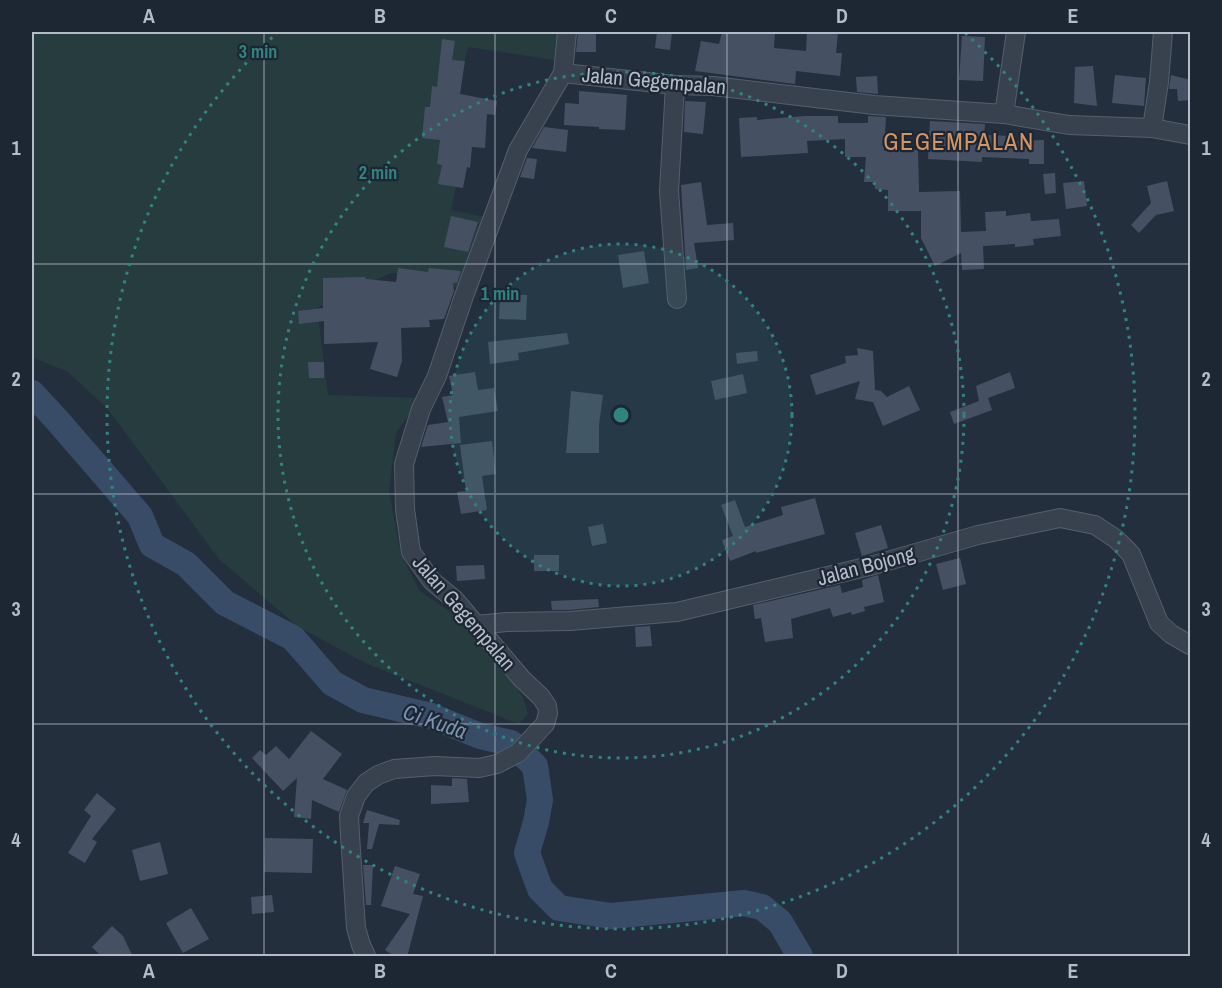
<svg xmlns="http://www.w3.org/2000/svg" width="1222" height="988" viewBox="0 0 1222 988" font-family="'Archivo Narrow',sans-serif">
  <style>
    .green { fill: #263c3f }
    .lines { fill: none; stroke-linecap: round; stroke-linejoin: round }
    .river { stroke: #394c67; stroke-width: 26 }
    .building { fill: #455162 }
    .minor-casing { stroke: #565f6c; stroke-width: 20 }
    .minor { stroke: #38414e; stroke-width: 18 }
    .grid { fill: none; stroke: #b4bcc9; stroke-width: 1.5; stroke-opacity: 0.55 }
    .ring { fill: none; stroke: #308480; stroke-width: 3; stroke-dasharray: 3 6 }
    .labels { text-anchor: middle; stroke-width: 4.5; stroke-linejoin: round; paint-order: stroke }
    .street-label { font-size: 21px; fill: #b4bcc9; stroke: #1d2633 }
    .water-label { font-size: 22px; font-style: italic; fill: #7c92b1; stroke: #1d2633 }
    .quarter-label { font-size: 24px; letter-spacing: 1.5px; fill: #d59563; stroke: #1d2633 }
    .centre { fill: #308480; stroke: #1d2633; stroke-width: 3 }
    .ring-label { font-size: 18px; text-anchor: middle; font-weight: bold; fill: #308480; stroke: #1d2633; stroke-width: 4.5; stroke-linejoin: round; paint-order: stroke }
    .neatline { fill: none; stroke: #b4bcc9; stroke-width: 2 }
    .grid-label { font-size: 20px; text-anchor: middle; font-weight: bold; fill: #b4bcc9 }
  </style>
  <rect width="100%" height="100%" fill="#242f3e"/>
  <polygon class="green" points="32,32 557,32 554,60 468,47 452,110 461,163 451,210 485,217 460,287 417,285 417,275 391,273 317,308 328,395 421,398 396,433 389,491 401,555 420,591 469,625 503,669 523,697 528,714 519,724 365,663 297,626 219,559 107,408 68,372 32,357"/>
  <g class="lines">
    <polyline class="river" points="32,393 57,420 140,516 152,545 186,564 225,603 293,638 332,683 363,700 431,716 480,736 511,743 535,766 540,800 536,822 527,853 540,889 559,908 611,916 744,903 762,907 780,922 800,956"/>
  </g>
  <g class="building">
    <polygon points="578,32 596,32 596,52 576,52"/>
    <polygon points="657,32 672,32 670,50 655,48"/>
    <polygon points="722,32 775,32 774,48 806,51 807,32 838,33 836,53 842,53 840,76 796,71 795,84 695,71 701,41 719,44"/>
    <polygon points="962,36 985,37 983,81 959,80"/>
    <polygon points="442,39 455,41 452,60 465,61 460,94 497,101 495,115 487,114 485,148 472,147 470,168 467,167 463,188 438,184 442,165 437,164 440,140 422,138 425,107 430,107 432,86 437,87"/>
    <polygon points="1093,66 1097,106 1074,103 1075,67"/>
    <polygon points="1115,75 1146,78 1144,106 1112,103"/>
    <polygon points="1171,75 1191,80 1191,100 1178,101 1177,89 1169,89"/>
    <polygon points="877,76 878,94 857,92 856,77"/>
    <polygon points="579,91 627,95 625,130 599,129 599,127 564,125 565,103 579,104"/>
    <polygon points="685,101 706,102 703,134 684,132"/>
    <polygon points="805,116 838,116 838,123 868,123 868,116 886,117 884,151 918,150 919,192 960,191 961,232 986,231 985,212 1006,211 1006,216 1030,213 1031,221 1059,219 1061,236 1033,239 1034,245 1015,247 1015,244 983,246 984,269 962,270 961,253 935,266 921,238 921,211 888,211 888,190 875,189 875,182 864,182 866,157 845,157 845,139 807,141 808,153 741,157 739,118 757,117 757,120"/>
    <polygon points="930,121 985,124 984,135 1016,136 1016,141 1044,140 1044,164 1029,164 1029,159 982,157 982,162 928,159"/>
    <polygon points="544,127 568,130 566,152 532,148"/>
    <polygon points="527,158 537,159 534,179 520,177"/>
    <polygon points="1055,173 1056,193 1045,194 1043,174"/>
    <polygon points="1084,181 1087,206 1066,209 1063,183"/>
    <polygon points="1167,181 1174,211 1156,215 1139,233 1131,225 1151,203 1147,186"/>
    <polygon points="701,182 707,225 733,223 734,240 694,243 698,268 686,270 681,185"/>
    <polygon points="451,216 478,222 468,252 444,247"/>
    <polygon points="644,251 649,283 623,288 618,255"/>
    <polygon points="398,268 428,272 429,268 461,271 457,283 453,283 454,291 444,319 429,320 430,327 401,328 402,361 397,377 370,369 378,342 324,344 324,321 299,324 298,311 323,308 323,278 365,277 366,279 396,282"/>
    <polygon points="500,294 527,295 526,320 499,319"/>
    <polygon points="567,333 569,344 518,353 519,360 490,364 488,342"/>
    <polygon points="857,348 873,351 875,390 881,391 887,397 909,386 920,410 883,426 873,402 855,399 860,381 816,395 810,375 846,363 845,356 858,355"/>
    <polygon points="757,351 758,361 737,364 736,353"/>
    <polygon points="308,362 324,362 324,378 309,378"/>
    <polygon points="475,372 478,390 494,388 498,411 459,417 461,443 421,447 428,425 448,422 442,397 453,395 449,376"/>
    <polygon points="1010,372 1015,388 988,398 992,410 954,424 950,412 979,401 976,386"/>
    <polygon points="743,374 747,393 715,400 711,381"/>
    <polygon points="571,391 603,395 599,425 599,453 566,453"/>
    <polygon points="492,441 496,474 482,476 487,510 461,514 457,492 466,491 460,445"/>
    <polygon points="815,498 825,534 756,553 756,551 730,561 722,540 733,536 721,505 735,500 745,527 783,515 781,507"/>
    <polygon points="603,524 607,543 592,546 588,527"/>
    <polygon points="881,525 888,548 862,556 855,533"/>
    <rect x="534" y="555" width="25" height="16"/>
    <polygon points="960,558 966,584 943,590 936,564"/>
    <polygon points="484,565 485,579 457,581 456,566"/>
    <polygon points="878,575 884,602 864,607 865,611 852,615 851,612 833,617 830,608 791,619 793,638 765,642 761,618 755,619 753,605 840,585 842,593 863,587 862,580"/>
    <polygon points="598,599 599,607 569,610 552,610 551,601"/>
    <polygon points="650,626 652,646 636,647 635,627"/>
    <polygon points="311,731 342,754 323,779 347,790 339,812 312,800 311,819 294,817 297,778 283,791 252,758 260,750 266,755 276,746 289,759"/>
    <polygon points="452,778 467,779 469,802 431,804 431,785 452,786"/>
    <polygon points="97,793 116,809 92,839 97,842 85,863 68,853 91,816 84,810"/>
    <polygon points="367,810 400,820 399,825 379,824 372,849 367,849 369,823 363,823"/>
    <polygon points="265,838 313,839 312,873 264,872"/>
    <polygon points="160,842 168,874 140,881 132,850"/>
    <polygon points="363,865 373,865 371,905 366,905"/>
    <polygon points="395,866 420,874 413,894 423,896 407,957 396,957 385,950 410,914 381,906"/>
    <polygon points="272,895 274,912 252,914 251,897"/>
    <polygon points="191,908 209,939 183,953 166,923"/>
    <polygon points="112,926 123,936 133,957 102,957 92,947"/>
  </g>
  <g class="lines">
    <defs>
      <g id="minor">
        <polyline points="563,73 675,85 713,86 874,105 1004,114 1069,125 1152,128 1190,135"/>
        <polyline points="675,85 669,191 677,299"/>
        <polyline points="1004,114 1016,32"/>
        <polyline points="1152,128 1159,82 1163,32"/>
        <polyline points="476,625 507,622 570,621 677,612 874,565 978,535 1060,518 1095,525 1116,539 1131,554 1159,623 1171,634 1190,645"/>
        <polyline points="366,956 361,945 356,928 350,835 349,816 356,796 366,783 378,775 394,769 435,766 479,768 497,764 518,753 545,724 548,713 547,706 541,697 522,679 455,600 432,581 411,552 405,509 404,464 421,409 437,376 464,296 518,150 563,73 567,32"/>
      </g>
    </defs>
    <use href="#minor" class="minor-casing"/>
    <use href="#minor" class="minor"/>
  </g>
  <path class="grid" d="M264 32V956M495 32V956M727 32V956M958 32V956M32 264H1190M32 494H1190M32 724H1190"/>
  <circle cx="621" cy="415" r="171" fill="#308480" fill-opacity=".12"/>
  <g class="ring">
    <circle cx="621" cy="415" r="171"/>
    <circle cx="621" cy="415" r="343"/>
    <path d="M965 33A514 514 0 1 1 277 33"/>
  </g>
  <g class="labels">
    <g class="street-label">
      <text transform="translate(654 81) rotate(5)" y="7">Jalan Gegempalan</text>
      <text transform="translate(866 566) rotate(-15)" y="7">Jalan Bojong</text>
      <text transform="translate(464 613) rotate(49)" y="7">Jalan Gegempalan</text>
    </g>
    <g class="water-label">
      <text transform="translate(435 721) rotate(19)" y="8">Ci Kuda</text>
    </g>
    <g class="quarter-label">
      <text x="959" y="150">GEGEMPALAN</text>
    </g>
  </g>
  <circle cx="621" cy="415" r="9" class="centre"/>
  <g class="ring-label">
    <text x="258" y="58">3 min</text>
    <text x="378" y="179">2 min</text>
    <text x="500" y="300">1 min</text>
  </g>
  <rect width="1222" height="988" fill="none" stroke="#1d2633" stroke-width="66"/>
  <rect x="33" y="33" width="1156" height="922" class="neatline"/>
  <g class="grid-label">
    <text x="149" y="23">A</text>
    <text x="380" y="23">B</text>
    <text x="611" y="23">C</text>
    <text x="842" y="23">D</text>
    <text x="1073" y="23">E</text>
    <text x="16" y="155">1</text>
    <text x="1206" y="155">1</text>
    <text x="16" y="386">2</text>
    <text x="1206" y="386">2</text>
    <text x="16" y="616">3</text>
    <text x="1206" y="616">3</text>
    <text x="16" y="847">4</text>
    <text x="1206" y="847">4</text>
    <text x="149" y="978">A</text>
    <text x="380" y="978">B</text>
    <text x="611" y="978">C</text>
    <text x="842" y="978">D</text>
    <text x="1073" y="978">E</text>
  </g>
</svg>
